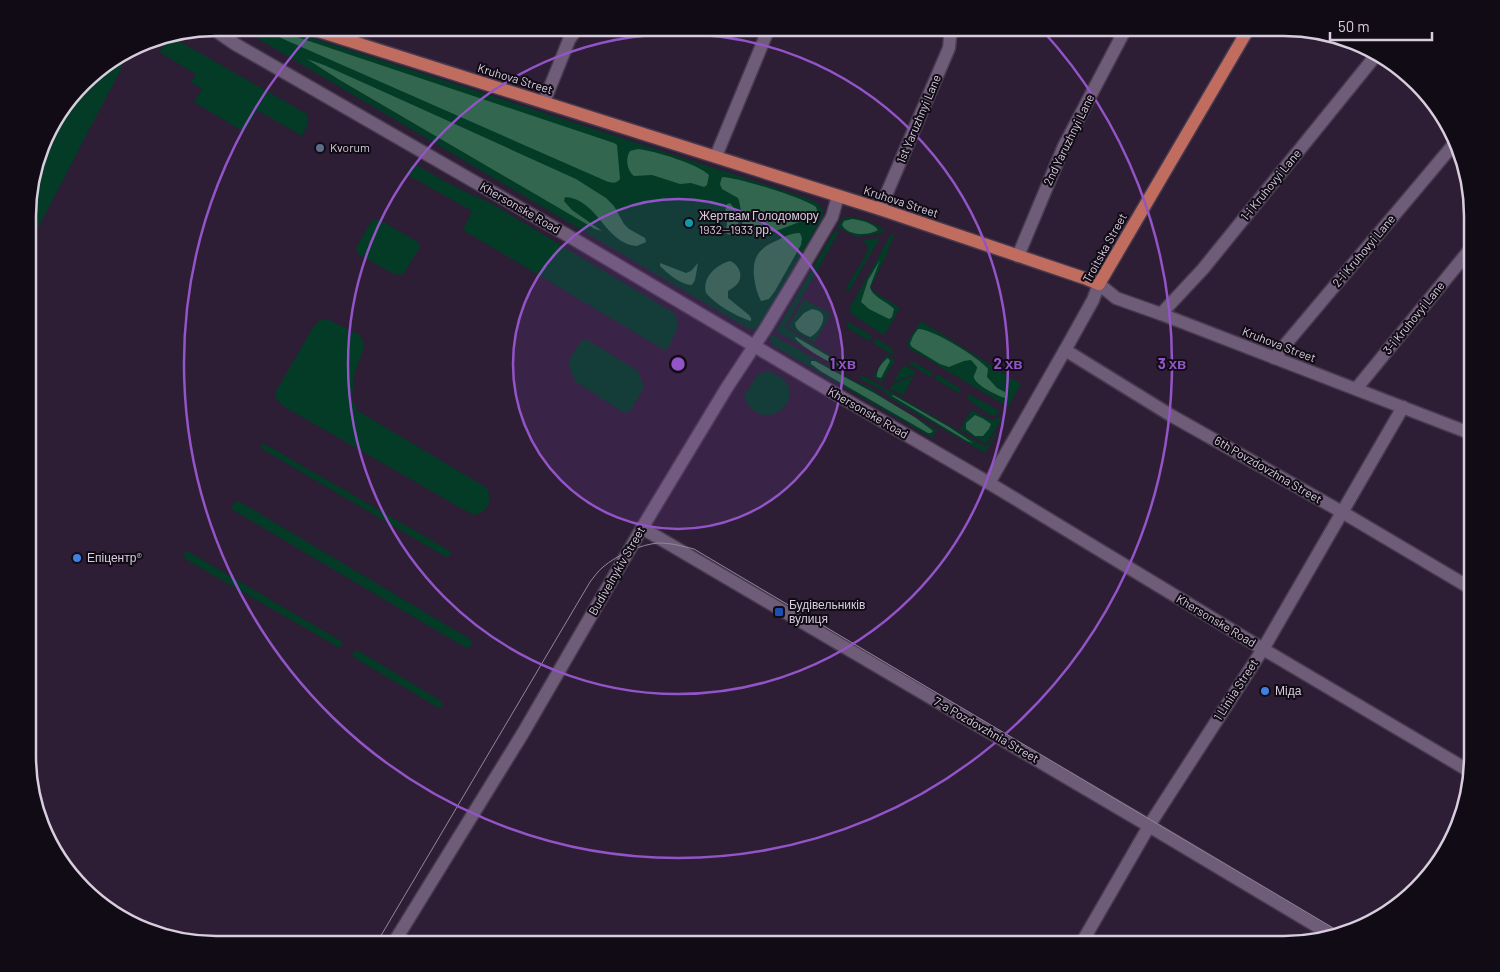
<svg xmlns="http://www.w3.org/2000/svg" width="1500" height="972" viewBox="0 0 1500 972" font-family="Barlow,sans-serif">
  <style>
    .green { fill: #033b27 }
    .forest { fill: #33664f }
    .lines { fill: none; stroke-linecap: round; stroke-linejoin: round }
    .street-casing { stroke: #473a4e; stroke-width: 15 }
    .secondary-casing { stroke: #473a4e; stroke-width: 15 }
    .primary-casing { stroke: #473a4e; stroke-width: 15 }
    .street { stroke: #6e5c78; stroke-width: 12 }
    .secondary { stroke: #6e5c78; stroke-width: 12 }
    .primary { stroke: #c06d60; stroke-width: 12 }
    .tram { stroke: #93879a; stroke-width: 1 }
    .ring { fill: none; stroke: #9254c6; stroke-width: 2.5 }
    .service-dot { fill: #5c6f8a; stroke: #110b15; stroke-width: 2 }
    .culture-dot { fill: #0f9aa8; stroke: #110b15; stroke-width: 2 }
    .shop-dot { fill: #3f7fe0; stroke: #110b15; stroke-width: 2 }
    .transit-dot { fill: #1a4fb4; stroke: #110b15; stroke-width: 2 }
    .labels { text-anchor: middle; stroke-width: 4; stroke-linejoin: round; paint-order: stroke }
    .street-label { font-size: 12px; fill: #d7cddd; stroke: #110b15 }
    .poi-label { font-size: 12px; fill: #d7cddd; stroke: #110b15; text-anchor: start }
    .rim { fill: none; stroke: #d7cddd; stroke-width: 2.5 }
    .centre { fill: #9254c6; stroke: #110b15; stroke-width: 2.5 }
    .ring-label { font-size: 15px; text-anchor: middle; font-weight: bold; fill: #9254c6; stroke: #110b15; stroke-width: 4; stroke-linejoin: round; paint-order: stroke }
  </style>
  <rect width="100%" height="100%" fill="#2d1d35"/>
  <g class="green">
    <path d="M244 28H282L807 198C817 202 821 204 824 214L763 322 754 330 747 328 247 32Z"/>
    <polygon points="177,40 307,114 307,127 302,136 257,110 244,132 194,102 202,89 191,82 196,74 159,52 169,41"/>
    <polygon points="121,56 122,67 29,245 29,192 47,132 92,75"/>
    <path d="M411 165H417C440 179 463 192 489 202L674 313C682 327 673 338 666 351L463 230 472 211 406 174Z"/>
    <path d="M847 217C861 217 872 222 884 229L883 233 857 237 837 227 843 218Z"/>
    <polygon points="378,219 418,242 420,244 420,247 404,273 400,275 394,274 358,254 356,250 357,246 371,222 373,220"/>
    <polygon points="835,230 839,232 785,327 846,365 843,370 776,331"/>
    <polygon points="892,233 894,236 885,258 870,289 900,308 885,334 882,334 853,315 849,309"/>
    <polygon points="880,238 849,291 845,289 866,255 868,247 863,240"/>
    <polygon points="804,299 831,314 814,343 788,327"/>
    <path d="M327 319 360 335 363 342 364 348 354 375 352 400 358 411 487 488C493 502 488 512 473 515L283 406 276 398V391L315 324 321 320Z"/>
    <polygon points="921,321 1021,384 1008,407 907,347 909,339"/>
    <polygon points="849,322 872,336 869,341 846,327"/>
    <path d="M771 334 856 382 871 388 889 402 937 430 932 438 774 346C771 342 769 339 771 334Z"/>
    <polygon points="876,338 891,348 894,352 893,355 873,343"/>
    <polygon points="585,340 589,341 638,371 644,387 631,410 627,413 621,411 576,382 571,372 569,360 581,341"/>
    <polygon points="886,355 895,360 882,382 873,377"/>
    <polygon points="912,362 916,363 933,373 931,377 907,363"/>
    <polygon points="904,365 916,372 913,375 893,382"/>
    <path d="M769 371C775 374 782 377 786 382 803 406 758 435 744 396L758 374Z"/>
    <polygon points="937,374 961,389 959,393 935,379"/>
    <polygon points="862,375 982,445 987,446 996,431 997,433 985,453 891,399 884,391 860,379"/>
    <polygon points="914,376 903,395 890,389 893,384"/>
    <polygon points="969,394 1001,412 995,415 990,415 967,399"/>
    <polygon points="971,410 992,420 999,417 1002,418 986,444 960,429"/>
    <polygon points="263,443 450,551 451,555 446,557 262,449 261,445"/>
    <polygon points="235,502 240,502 470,639 472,644 470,647 466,648 233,510 231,507"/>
    <polygon points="186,551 189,552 341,641 342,644 341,647 338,647 185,559 184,553"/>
    <polygon points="354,651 359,651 441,701 443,704 441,707 437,707 355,658 352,654"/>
  </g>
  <g class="forest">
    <path d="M262 28H270L614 143 617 145 620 179C616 184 612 183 606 181L265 31Z"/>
    <path d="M307 59 324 65 413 105 576 179 606 198 614 206 624 224 629 229 645 238 646 242 637 246C605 244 598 199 565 197L564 201 572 210 602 231 595 229 338 79Z"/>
    <path d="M638 149C655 151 698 164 709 175L707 185 704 187 691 183 680 184 652 175 634 176C627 171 625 158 630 151Z"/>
    <path d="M722 177C737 177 804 198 816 207L818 213 816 215C803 220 756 243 746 232 740 224 742 207 738 198L722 189 720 184Z"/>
    <path d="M730 203C737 210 742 229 736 236L727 234C725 230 727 227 727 221 727 215 724 210 727 204Z"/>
    <path d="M852 219C861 220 873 223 878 230 868 236 848 236 842 225L844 221Z"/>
    <path d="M800 233 802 238 801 245 775 291 769 299 761 301C758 295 756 289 755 283 751 260 756 249 778 240 785 236 792 233 800 233Z"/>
    <path d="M880 260 870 287C873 298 887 301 894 309L892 317 889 319 869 309 861 302 868 280Z"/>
    <path d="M730 261C738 264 744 275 738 283 736 286 731 289 728 291V298L749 315 751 318V321C737 317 715 304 706 293 702 277 716 265 730 261Z"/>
    <path d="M660 263 686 273 691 271 698 263 695 280 692 285C681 285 667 273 660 266Z"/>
    <path d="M812 309C816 310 822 311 823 316 825 323 816 335 810 337 803 334 795 330 795 323L804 313Z"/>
    <path d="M918 329C931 328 980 358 988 369L987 377 997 388 1005 392 1006 398C999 397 976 385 974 378 973 375 977 371 977 367L971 360 964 361 949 367 940 364 912 347 910 344 913 336Z"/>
    <path d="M796 337 835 360 841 364 842 367C829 363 803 348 795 338Z"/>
    <path d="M888 358 890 361 881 378 877 377C876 370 882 362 888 358Z"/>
    <polygon points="811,361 815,361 876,394 916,418 933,431 931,433 928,433 822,372 811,364"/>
    <polygon points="893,395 949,427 973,443 967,441 892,396"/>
    <polygon points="975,415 982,418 991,424 989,429 983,436 975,436 966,429 966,423"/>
  </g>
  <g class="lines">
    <defs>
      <g id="street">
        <polyline points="544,102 569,40 577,28"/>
        <polyline points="716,156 769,28"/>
        <polyline points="880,209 949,48 951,28"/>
        <polyline points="1018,256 1064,146 1126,28"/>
        <polyline points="1161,314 1203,269 1377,54"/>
        <polyline points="1065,350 1172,416 1342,512 1472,589"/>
        <polyline points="1274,358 1454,144"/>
        <polyline points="1356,389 1472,247"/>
        <polyline points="989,483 1069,343 1093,300 1099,284 1116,298 1161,314 1472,434"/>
        <polyline points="642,528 1149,826 1330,934"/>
        <polyline points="393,944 523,733 642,528 726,389 766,328 798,275 832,217 838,196"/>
        <polyline points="1081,944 1152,821 1263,649 1403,407"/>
      </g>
      <polyline id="secondary" points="212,28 235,44 567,235 810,379 989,483 1263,649 1471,772"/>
      <polyline id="primary" points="309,28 880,209 1084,278 1099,284 1249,28"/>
    </defs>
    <use href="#street" class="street-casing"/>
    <use href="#secondary" class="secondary-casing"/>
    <use href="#primary" class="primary-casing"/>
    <use href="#street" class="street"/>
    <use href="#secondary" class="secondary"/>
    <use href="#primary" class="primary"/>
    <path class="tram" d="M376 944 590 582C594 577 598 571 603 567 617 555 641 544 659 543 671 543 682 546 694 549L1338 931"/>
  </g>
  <circle cx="678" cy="364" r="165" fill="#9254c6" fill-opacity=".12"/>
  <g class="ring">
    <circle cx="678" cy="364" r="165"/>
    <circle cx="678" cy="364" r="330"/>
    <path d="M1042 30A494 494 0 1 1 314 30"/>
  </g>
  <circle class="service-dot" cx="320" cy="148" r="5"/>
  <circle class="culture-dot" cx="689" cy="223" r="5"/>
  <g class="shop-dot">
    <circle cx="77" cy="558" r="5"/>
    <circle cx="1265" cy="691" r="5"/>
  </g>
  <rect class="transit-dot" x="774" y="607" width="10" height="10" rx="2.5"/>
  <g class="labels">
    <g class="street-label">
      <text transform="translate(515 79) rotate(17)" y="4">Kruhova Street</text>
      <text transform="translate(919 119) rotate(-67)" y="4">1st Yaruzhnyi Lane</text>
      <text transform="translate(1069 140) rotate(-64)" y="4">2nd Yaruzhnyi Lane</text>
      <text transform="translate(1271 185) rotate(-51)" y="4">1-i Kruhovyi Lane</text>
      <text transform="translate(901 202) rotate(18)" y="4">Kruhova Street</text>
      <text transform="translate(520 208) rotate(30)" y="4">Khersonske Road</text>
      <text transform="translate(1105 248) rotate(-61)" y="4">Troitska Street</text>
      <text transform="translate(1364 251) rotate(-50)" y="4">2-i Kruhovyi Lane</text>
      <text transform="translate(1414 318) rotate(-51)" y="4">3-i Kruhovyi Lane</text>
      <text transform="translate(1279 345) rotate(21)" y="4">Kruhova Street</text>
      <text transform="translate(868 413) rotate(30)" y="4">Khersonske Road</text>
      <text transform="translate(1268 470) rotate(30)" y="4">6th Povzdovzhna Street</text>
      <text transform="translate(617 571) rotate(-60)" y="4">Budivelnykiv Street</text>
      <text transform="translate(1216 621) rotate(31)" y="4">Khersonske Road</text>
      <text transform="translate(1236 690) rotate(-57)" y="4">1 Liniia Street</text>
      <text transform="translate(986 730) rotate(30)" y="4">7-a Pozdovzhnia Street</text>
    </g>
    <g class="poi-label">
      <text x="330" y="152">Kvorum</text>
      <text x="699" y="220">Жертвам Голодомору<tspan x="699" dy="14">1932—1933 рр.</tspan></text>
      <text x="87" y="562">Епіцентр®</text>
      <text x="789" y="609">Будівельників<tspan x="789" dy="14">вулиця</tspan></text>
      <text x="1275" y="695">Міда</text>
    </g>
  </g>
  <path d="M0 0H1500V972H0ZM216 36H1284A180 180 0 0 1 1464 216V756A180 180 0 0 1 1284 936H216A180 180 0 0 1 36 756V216A180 180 0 0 1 216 36Z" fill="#110b15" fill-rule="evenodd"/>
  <path class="rim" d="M216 36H1284A180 180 0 0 1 1464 216V756A180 180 0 0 1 1284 936H216A180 180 0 0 1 36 756V216A180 180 0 0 1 216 36Z"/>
  <circle cx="678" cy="364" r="8" class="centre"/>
  <g class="ring-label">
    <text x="843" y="369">1 хв</text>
    <text x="1008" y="369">2 хв</text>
    <text x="1172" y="369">3 хв</text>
  </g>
  <path d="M1330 32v8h102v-8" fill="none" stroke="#d7cddd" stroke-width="2.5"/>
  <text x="1338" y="32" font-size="15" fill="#d7cddd" stroke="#110b15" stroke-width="4" paint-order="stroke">50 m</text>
</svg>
